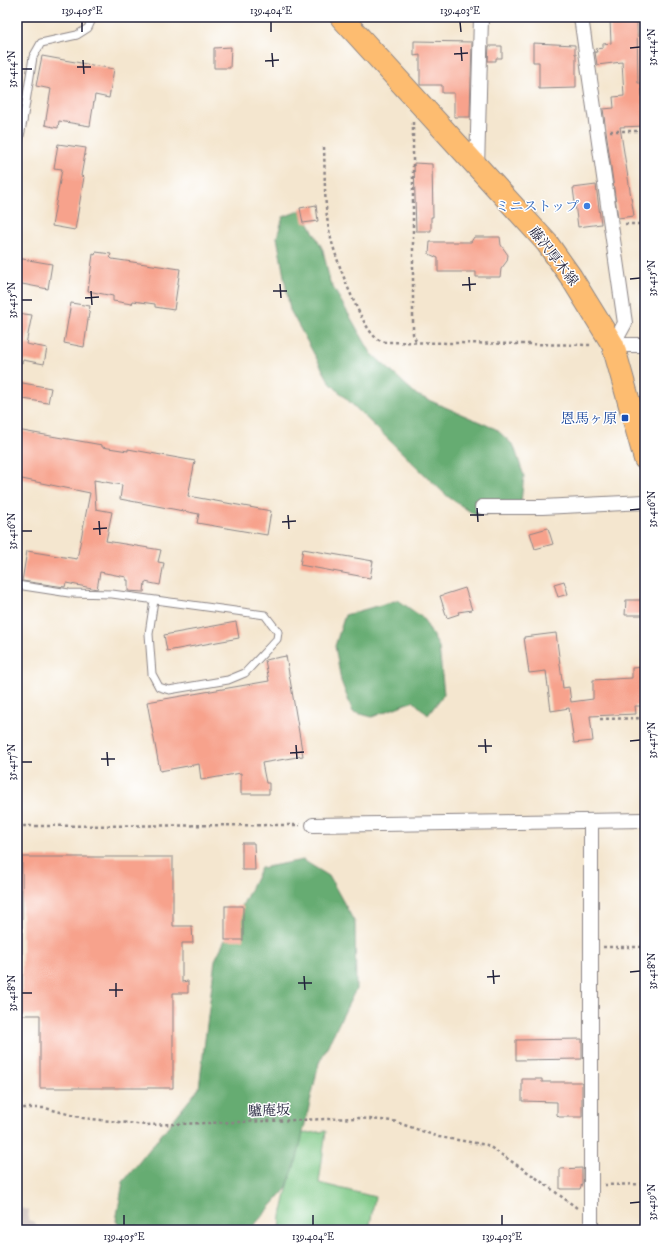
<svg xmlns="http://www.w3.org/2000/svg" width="662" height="1247" viewBox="0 0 662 1247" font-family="'IM FELL DW Pica','Noto Serif JP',serif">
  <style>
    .industrial { fill: #cec1b9 }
    .green { fill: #7dc885; stroke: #507560 }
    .forest { fill: #66ac72; stroke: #446756 }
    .building { fill: #f7a28c }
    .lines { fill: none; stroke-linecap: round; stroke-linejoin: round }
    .service-casing { stroke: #8b8485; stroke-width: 9 }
    .minor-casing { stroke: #8b8485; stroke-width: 16 }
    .primary-casing { stroke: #8b8485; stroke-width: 24 }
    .path { stroke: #8b8485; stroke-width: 2.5; stroke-dasharray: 3 3; stroke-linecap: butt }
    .service { stroke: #fff; stroke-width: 7 }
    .minor { stroke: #fff; stroke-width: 14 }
    .primary { stroke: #fdbc70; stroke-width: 22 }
    .ticks { fill: none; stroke: #22223b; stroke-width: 1.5 }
    .shop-dot { fill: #3f7fe0; stroke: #fff; stroke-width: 1.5 }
    .transit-dot { fill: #1a4fb4; stroke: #fff; stroke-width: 1.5 }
    .labels { text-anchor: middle; stroke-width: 3; stroke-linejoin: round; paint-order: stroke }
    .shop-label { font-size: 14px; fill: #366cbe; stroke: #fff; text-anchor: end }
    .street-label { font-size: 14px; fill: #22223b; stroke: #fff }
    .transit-label { font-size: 14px; fill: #164399; stroke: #fff; text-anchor: end }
    .neatline { fill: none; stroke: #22223b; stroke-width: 1.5 }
    .ticks-label { font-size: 10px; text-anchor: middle; fill: #22223b }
  </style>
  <rect width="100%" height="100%" fill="#fff"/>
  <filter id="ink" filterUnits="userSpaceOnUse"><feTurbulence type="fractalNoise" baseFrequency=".025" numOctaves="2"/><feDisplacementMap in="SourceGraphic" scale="8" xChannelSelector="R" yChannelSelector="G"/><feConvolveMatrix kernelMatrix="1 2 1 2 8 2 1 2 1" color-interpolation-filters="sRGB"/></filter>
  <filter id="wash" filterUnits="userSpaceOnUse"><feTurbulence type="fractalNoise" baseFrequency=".012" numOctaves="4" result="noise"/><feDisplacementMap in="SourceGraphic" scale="16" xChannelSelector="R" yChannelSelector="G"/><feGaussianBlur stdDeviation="0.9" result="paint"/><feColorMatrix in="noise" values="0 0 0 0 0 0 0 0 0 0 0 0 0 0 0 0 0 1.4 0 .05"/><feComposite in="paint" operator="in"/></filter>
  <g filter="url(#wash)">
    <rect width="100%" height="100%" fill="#f4e6cf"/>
    <polygon class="industrial" points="17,1207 29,1210 28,1220 35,1222 38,1230 17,1230"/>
    <polygon class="green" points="326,1131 319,1183 375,1197 369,1230 280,1230 281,1216 300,1134"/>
    <g class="forest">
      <polygon points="302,210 323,250 330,282 371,353 417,395 496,429 514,446 524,476 520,510 475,515 447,496 330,383 290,310 277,237 283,217"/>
      <polygon points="398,600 423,618 439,647 444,694 428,715 413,701 372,717 353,712 341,681 335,646 345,615"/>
      <polygon points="303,860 329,876 355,923 356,989 319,1063 297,1159 286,1189 250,1230 123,1230 116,1221 123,1182 199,1088 215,960 261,868"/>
    </g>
    <g id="blocks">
      <g class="building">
        <polygon points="637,18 638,83 641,83 645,126 620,127 634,216 618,218 603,109 614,108 613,97 624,96 622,62 597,65 595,52 597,52 596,49 603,48 603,44 611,43 610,20"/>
        <polygon points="414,41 472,42 470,117 454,117 454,93 442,93 442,85 420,85 420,55 414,56"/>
        <polygon points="533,43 575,45 575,54 576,54 576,88 539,89 539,62 533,62"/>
        <polygon points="489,46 502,46 502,58 496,58 496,61 488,61"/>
        <polygon points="231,47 230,68 214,68 214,48"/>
        <polygon points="42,56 114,69 109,98 95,95 90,126 59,121 58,128 45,125 51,89 36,86"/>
        <polygon points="58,144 86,148 81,176 84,177 75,230 52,226 62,169 54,168"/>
        <polygon points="414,163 432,164 433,217 431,217 431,231 416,231"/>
        <polygon points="596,185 601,224 578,227 573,188"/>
        <polygon points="316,205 318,221 303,223 300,208"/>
        <polygon points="474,237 500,237 501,245 508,255 507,261 501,269 500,277 476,277 476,272 438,272 438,258 429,254 430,242 471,242"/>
        <polygon points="96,252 111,254 110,257 112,259 180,269 174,310 155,307 155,304 133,301 132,304 113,301 113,296 88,291 93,254 95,255"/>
        <polygon points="17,258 52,264 48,289 17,283"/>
        <polygon points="71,303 90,306 84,347 64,343"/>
        <polygon points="17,313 32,315 26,344 47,348 44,364 23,360 22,363 17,362"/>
        <polygon points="17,382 51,388 48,403 17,398"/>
        <polygon points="17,430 102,445 102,447 128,451 128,449 195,461 188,496 271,511 267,535 197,523 199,514 120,499 122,485 94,480 96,509 112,512 106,541 161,550 158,562 164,563 160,585 145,582 144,592 128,591 128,580 126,580 126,577 100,572 97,589 66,583 65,587 22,581 27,551 77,559 90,493 17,478"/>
        <polygon points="548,528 553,544 535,549 530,533"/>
        <polygon points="303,549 373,561 370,578 300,565"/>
        <polygon points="564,581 568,594 558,597 554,584"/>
        <polygon points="465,588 472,610 458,612 459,614 447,618 440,596"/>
        <polygon points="626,600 645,600 645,615 625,615"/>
        <polygon points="236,622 239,638 167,651 164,635"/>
        <polygon points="556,633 563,688 569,687 571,702 593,699 593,680 632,678 632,668 645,667 645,706 635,706 636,714 590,716 593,741 574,743 569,708 551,711 546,671 529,673 524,637"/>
        <polygon points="286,656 303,756 262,763 266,783 269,783 269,794 241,794 241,773 201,780 199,764 160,771 147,702 269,681 265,660"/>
        <polygon points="242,843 254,843 255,870 242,870"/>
        <polygon points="22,857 173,857 173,926 192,926 193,943 182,943 182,982 188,981 188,993 173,993 173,1088 40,1088 40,1015 22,1015"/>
        <rect x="225" y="906" width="18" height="34"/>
        <polygon points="582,1039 582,1059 516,1060 516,1040"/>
        <polygon points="522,1079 542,1079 542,1082 582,1082 582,1117 559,1117 557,1115 557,1102 522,1101"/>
        <polygon points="582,1168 582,1183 580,1189 560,1189 560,1169"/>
      </g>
    </g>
  </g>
  <g filter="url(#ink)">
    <use href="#blocks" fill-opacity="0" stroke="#8b8485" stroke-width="1"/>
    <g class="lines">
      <defs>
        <g id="service">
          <polyline points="17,120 23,121 17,151"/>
          <polyline points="23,121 33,57 41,43 77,35 88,28 93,17"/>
          <polyline points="17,585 69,593 112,594 265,615 278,632 277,639 245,673 228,680 169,690 159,687 152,674 149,634 154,600"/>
        </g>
        <g id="minor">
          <polyline points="581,17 625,323 613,345"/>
          <polyline points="477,169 481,17"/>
          <polyline points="613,345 645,345"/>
          <polyline points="482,507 542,507 645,502"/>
          <polyline points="591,821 591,1230"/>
          <polyline points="313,825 645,820"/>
        </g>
        <polyline id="primary" points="341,17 547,243 571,277 613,345 645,459"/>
      </defs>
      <use href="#service" class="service-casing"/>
      <use href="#minor" class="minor-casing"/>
      <use href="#primary" class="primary-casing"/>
      <g class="path">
        <polyline points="413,122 413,334 417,343"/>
        <polyline points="610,131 645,131"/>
        <path d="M324 147C325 174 324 203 329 230 333 253 359 322 375 337 377 340 382 341 385 342L592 345"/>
        <polyline points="625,224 645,224"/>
        <polyline points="600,719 645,718"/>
        <polyline points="17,826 300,825"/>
        <polyline points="603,947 645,947"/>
        <polyline points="17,1108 45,1108 83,1118 146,1125 358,1118 393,1121 439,1137 487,1145 535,1177 577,1208"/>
        <polyline points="604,1185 645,1184"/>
      </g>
      <use href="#service" class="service"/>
      <use href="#minor" class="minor"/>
      <use href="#primary" class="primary"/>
    </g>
  </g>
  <path class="ticks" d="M82 22V32M271 22V32M460 22 461 32M461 47 462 61M630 48 640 47M272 53 273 67M454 54 468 53M83 60 84 74M265 61 279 60M77 67H91M22 69H32M469 277 470 291M630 279 640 278M280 284 281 298M462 285 476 284M91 291 92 305M273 291H287M85 298 99 297M22 300H32M477 508 478 522M630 510 640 509M288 515 289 529M470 515H484M99 521 100 535M282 522 296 521M93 529 107 528M22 531H32M485 739 486 753M630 741 640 740M296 745 297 759M478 746H492M107 752 108 766M290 753 304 752M101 759H115M22 762H32M493 970 494 984M630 972 640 971M304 976 305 990M487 977 500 976M116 983V997M298 983H312M109 990H123M22 993H32M630 1203 640 1202M124 1215V1225M313 1215V1225M502 1215V1225"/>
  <circle class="shop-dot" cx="587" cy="206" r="4"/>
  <rect class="transit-dot" x="621" y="414" width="8" height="8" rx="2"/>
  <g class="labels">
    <g class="shop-label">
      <text x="579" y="211">ミニストップ</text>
    </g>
    <g class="street-label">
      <text transform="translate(554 256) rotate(52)" y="5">藤沢厚木線</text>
      <text transform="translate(269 1110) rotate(-2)" y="5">驢庵坂</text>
    </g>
    <g class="transit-label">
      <text x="617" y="423">恩馬ヶ原</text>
    </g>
  </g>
  <rect width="662" height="1247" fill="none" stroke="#fff" stroke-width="44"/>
  <rect x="22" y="22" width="618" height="1203" class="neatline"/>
  <g class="ticks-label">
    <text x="82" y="14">139.405°E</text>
    <text x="271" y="14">139.404°E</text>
    <text x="460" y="14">139.403°E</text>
    <text transform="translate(651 47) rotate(-90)" y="4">35.414°N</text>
    <text transform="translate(11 69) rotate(-90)" y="4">35.414°N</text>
    <text transform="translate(651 278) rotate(-90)" y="4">35.415°N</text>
    <text transform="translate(11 300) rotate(-90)" y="4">35.415°N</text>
    <text transform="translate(651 509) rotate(-90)" y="4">35.416°N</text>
    <text transform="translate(11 531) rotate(-90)" y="4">35.416°N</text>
    <text transform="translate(651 740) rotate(-90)" y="4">35.417°N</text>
    <text transform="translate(11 762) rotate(-90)" y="4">35.417°N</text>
    <text transform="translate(651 971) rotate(-90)" y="4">35.418°N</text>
    <text transform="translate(11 993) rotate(-90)" y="4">35.418°N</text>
    <text transform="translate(651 1202) rotate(-90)" y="4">35.419°N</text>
    <text x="124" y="1240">139.405°E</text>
    <text x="313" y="1240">139.404°E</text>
    <text x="502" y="1240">139.403°E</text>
  </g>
</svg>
